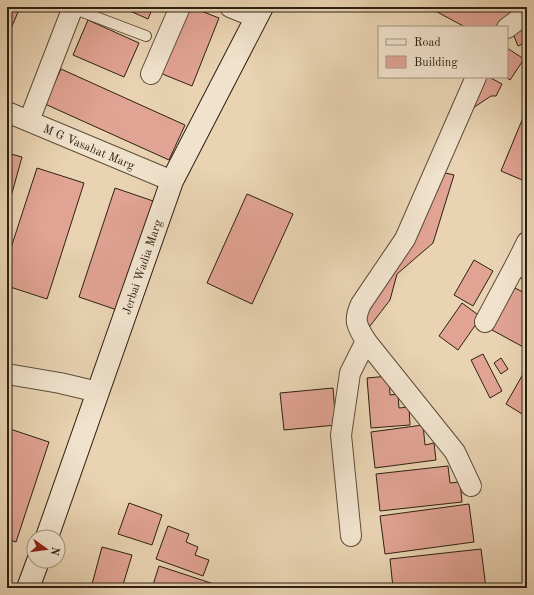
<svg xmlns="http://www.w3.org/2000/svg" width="534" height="595" viewBox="0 0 534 595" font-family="'Old Standard TT',serif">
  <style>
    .building { fill: #e1a394; stroke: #2d2111 }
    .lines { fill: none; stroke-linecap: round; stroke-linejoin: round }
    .service-casing { stroke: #5c4e39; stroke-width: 12 }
    .minor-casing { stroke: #5c4e39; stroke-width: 22 }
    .secondary-casing { stroke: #2d2111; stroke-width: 24 }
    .service { stroke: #f1e2cd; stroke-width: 10 }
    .minor { stroke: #f1e2cd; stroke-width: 20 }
    .secondary { stroke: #f1e2cd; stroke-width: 22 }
    .labels { text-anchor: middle; stroke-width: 3; stroke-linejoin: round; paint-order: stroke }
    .street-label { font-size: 12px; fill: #2d2111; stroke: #f1e2cd }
  </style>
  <rect width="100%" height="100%" fill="#e9d3b2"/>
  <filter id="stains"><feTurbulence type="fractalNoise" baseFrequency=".005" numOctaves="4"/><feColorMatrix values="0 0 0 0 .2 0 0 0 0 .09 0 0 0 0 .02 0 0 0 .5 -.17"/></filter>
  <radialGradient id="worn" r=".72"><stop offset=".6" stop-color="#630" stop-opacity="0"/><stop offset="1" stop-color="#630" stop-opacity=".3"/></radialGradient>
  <g class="building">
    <polygon points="121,7 153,7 148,19"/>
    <polygon points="187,7 191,7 219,18 192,86 160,73"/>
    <polygon points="428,7 513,7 518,13 501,27 465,27"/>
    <polygon points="7,8 18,12 7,38"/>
    <polygon points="88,20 139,43 124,77 73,55"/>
    <polygon points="527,25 527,42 518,46 512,31"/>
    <polygon points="507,48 524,59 510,80 506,77"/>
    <polygon points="61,69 185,125 169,160 45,104"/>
    <polygon points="482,77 489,77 502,84 496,96 491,96 464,114"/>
    <polygon points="527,108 527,182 501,171"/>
    <polygon points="7,153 22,157 7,211"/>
    <polygon points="37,168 84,183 47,299 7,286 7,260"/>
    <polygon points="441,172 454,175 433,243 397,274 390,300 370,326 359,317"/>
    <polygon points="115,188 159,203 123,312 79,297"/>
    <polygon points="247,194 293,214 252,304 207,283"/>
    <polygon points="474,260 493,271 473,306 454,295"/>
    <polygon points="515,288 527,294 527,314 522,323 527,325 527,349 492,330"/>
    <polygon points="462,303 481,317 458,350 439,336"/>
    <polygon points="483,354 502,391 490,398 471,360"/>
    <polygon points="501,358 508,369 501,374 494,363"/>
    <polygon points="527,367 527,417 506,404"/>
    <polygon points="389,376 390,395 398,394 399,408 409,407 410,425 371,428 367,378"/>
    <polygon points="333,388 336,425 284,430 280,393"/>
    <polygon points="423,425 425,445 434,443 436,460 375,468 371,432"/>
    <polygon points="7,428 49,442 16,542 7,539"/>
    <polygon points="448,466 450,483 460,482 462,502 380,511 376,474"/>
    <polygon points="129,503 162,515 152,545 118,534"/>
    <polygon points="469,504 474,542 385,554 380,516"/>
    <polygon points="168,526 189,534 186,542 198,547 195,555 209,560 203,576 156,559"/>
    <polygon points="102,547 132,555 122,588 91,588"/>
    <polygon points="481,549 486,588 393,588 390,559"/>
    <polygon points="159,566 226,588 152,588"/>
  </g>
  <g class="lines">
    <defs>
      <polyline id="service" points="72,8 146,36"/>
      <g id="minor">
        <polyline points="230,7 257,18"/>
        <polyline points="507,28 527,13"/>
        <polyline points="151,74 180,7"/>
        <polyline points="7,112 172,181"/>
        <polyline points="29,121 73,7"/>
        <polyline points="527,242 516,264 527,269"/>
        <polyline points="485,322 516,264"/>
        <polyline points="366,341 455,452 471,486"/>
        <polyline points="7,374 60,383 98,392"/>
        <path d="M351 536 341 435 350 373 366 341C357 326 353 321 361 304L405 239 476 77"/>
      </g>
      <g id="secondary">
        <polyline points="47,537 172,181 262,7"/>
        <polyline points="28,588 38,561"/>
      </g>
    </defs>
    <use href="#service" class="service-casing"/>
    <use href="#minor" class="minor-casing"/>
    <use href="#secondary" class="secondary-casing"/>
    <use href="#service" class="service"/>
    <use href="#minor" class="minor"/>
    <use href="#secondary" class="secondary"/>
  </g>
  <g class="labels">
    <g class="street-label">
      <text transform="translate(89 147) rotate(23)" y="4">M G Vasahat Marg</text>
      <text transform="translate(142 267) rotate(-71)" y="4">Jerbai Wadia Marg</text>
    </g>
  </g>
  <rect width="534" height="595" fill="none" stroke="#e9d3b2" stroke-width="24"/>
  <rect x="8" y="8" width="518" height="579" fill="none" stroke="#2d2111" stroke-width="2"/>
  <rect x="12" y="12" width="510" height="571" fill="none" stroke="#2d2111"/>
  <rect x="378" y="26" width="130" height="52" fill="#f1e2cd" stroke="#a39582"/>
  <rect x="386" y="39" width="20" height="6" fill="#f1e2cd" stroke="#a39582"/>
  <text x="414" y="46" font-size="12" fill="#2d2111">Road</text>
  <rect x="386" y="56" width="20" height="12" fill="#e1a394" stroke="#a39582"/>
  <text x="414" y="66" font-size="12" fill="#2d2111">Building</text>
  <g transform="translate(46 549) rotate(104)"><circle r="19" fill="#f1e2cd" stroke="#a39582"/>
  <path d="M0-3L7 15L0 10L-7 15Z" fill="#8f2418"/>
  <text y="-6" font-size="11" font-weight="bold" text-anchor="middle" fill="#2d2111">N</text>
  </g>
  <rect width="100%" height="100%" filter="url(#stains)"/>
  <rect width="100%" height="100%" fill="url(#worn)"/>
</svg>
